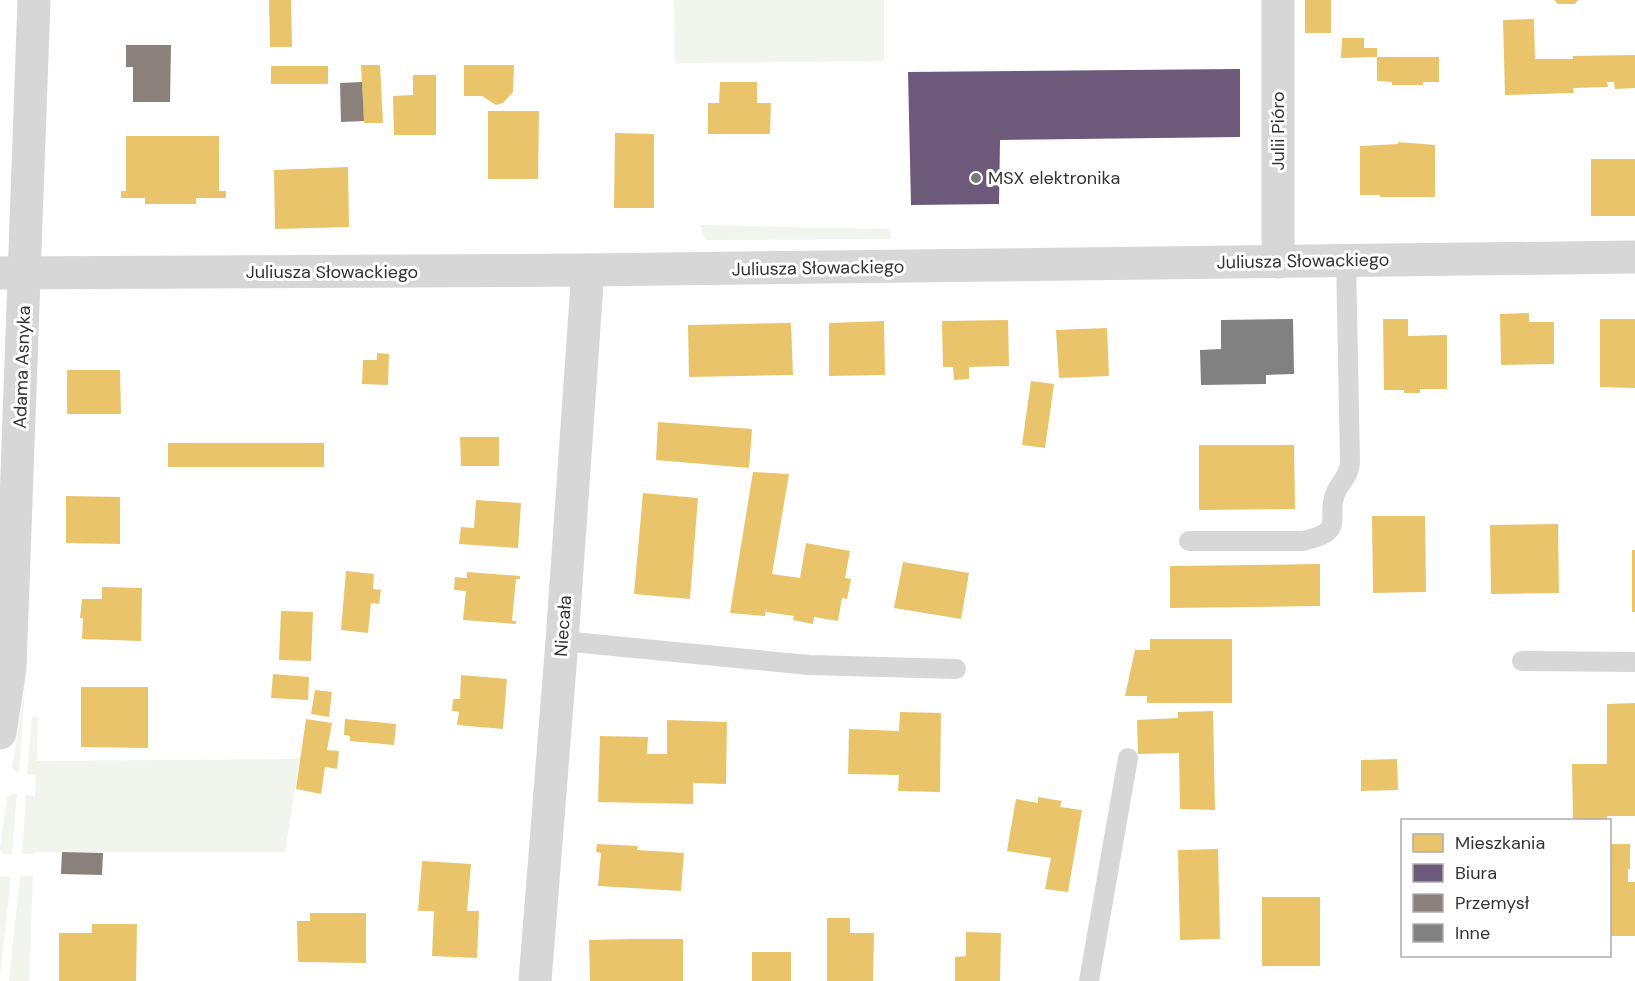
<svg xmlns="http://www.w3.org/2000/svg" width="1635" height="981" viewBox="0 0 1635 981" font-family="'DM Sans',sans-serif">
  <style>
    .green { fill: #f1f5ed }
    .homes { fill: #e9c46a }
    .offices { fill: #6d597a }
    .industry { fill: #8a817c }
    .building { fill: #818181 }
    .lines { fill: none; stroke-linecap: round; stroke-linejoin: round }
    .service { stroke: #d7d7d7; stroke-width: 20 }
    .minor { stroke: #d7d7d7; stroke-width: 33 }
    .poi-dot { fill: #7a7a7a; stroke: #fff; stroke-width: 2 }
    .labels { text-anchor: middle; stroke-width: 6; stroke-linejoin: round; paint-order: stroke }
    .street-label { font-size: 18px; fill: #333; stroke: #fff }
    .poi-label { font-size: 18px; fill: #333; stroke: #fff; text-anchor: start }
  </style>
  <rect width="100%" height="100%" fill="#fff"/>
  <g class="green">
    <polygon points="674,0 884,0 884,61 675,63"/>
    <polygon points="700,225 890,229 891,239 705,240"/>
    <polygon points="25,687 19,772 16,772 12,768"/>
    <polygon points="32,717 38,717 37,761 300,759 285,852 34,852 33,854 22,854 26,795 35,796 36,775 27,774"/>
    <polygon points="13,794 17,794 12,854 4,854 0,850 0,846 7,797"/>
    <polygon points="1,876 11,877 0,976 0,877"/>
    <polygon points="20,876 33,876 29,981 9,981"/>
  </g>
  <g class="homes">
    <polygon points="269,0 291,0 292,47 270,47"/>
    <rect x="1305" y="0" width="26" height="33"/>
    <polygon points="1554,0 1578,0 1575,4 1558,4"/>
    <polygon points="1534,19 1535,59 1573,59 1573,56 1635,55 1635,88 1615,89 1614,82 1607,82 1608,87 1573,88 1574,93 1505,95 1503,20"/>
    <polygon points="1342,38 1364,38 1364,48 1377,48 1377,57 1341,58"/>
    <polygon points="1377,57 1439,57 1439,82 1423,82 1423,85 1392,85 1392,82 1377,81"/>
    <polygon points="361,65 380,65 383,123 364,123"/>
    <polygon points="464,65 514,65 513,92 503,103 496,105 482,96 464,96"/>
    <rect x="271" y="66" width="57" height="18"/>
    <polygon points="413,75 436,75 436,135 394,135 393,96 413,95"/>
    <polygon points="720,82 757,82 757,103 771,103 770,134 708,134 708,103 719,103"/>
    <polygon points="488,111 539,111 538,179 488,179"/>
    <polygon points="615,133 654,134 654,208 614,208"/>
    <polygon points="126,136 219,136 219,191 226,191 226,198 196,198 196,204 145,204 145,198 121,198 121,191 126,191"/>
    <polygon points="1398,142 1435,145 1435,197 1380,197 1380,195 1360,195 1360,146 1398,144"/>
    <rect x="1591" y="159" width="44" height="57"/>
    <polygon points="348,167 349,227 275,229 274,170"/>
    <polygon points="1529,313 1529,322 1554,322 1554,364 1501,365 1500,314"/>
    <polygon points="1383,319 1408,319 1408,336 1447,335 1447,389 1420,389 1420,393 1404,393 1404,390 1384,390"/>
    <polygon points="1600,319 1635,319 1635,388 1600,387"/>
    <polygon points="1008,320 1009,366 969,367 969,379 954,380 953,367 943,367 942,321"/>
    <polygon points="884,321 885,375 829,376 829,323"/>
    <polygon points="791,323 793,375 689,377 688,325"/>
    <polygon points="1107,328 1109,376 1059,378 1056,330"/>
    <polygon points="377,353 389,354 388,385 362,384 363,360 377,360"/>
    <polygon points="67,370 120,370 121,414 67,414"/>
    <polygon points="1031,381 1054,384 1045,448 1022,445"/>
    <polygon points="658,422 752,429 749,468 656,460"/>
    <polygon points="460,437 499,437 499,466 461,466"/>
    <rect x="168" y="443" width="156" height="24"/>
    <polygon points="1199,445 1294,445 1295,509 1199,510"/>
    <polygon points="753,472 789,474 772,574 800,578 806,543 850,551 845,578 851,579 847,599 842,598 838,621 814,617 813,624 793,620 794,616 766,612 767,605 765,616 730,613"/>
    <polygon points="643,493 698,498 690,599 634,594"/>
    <polygon points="66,496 120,497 120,544 66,543"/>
    <polygon points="476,500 521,503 518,548 459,544 461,527 474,528"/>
    <polygon points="1372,516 1425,516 1426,592 1373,593"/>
    <polygon points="1558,524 1559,593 1491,594 1490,525"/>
    <rect x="1632" y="550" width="3" height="62"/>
    <polygon points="903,562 969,573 961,619 894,608"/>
    <polygon points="1320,564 1320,606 1170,608 1170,566"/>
    <polygon points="346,571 374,574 373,589 381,590 379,604 371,603 368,633 341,630"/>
    <polygon points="467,572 520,576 520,579 516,579 512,621 516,621 516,624 463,620 466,591 454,590 455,577 467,578"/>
    <polygon points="102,587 142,588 141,641 82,639 83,618 80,618 82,599 102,599"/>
    <polygon points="281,611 313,612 311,661 279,660"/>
    <polygon points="1150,639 1232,639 1232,703 1147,703 1147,696 1125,696 1135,650 1150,650"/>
    <polygon points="273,674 309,677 308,700 271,698"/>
    <polygon points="461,675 507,679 503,729 457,725 459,712 452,711 453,699 460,699"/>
    <polygon points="81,687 148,687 148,748 81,747"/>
    <polygon points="315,690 332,692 329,717 311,714"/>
    <polygon points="1635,703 1635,816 1607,816 1607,820 1573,820 1572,764 1607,764 1607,704"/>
    <polygon points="1213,711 1215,810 1180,809 1179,753 1138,754 1137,720 1178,718 1178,712"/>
    <polygon points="900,712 941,713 940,792 898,791 899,775 848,774 849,729 899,731"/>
    <polygon points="306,719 332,723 327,750 339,751 337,769 325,767 321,794 296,789"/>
    <polygon points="345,719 396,724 394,745 350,741 350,736 344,735"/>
    <polygon points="667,720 727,722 726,784 693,783 693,804 598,802 600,736 648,737 647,754 667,754"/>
    <polygon points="1397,759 1398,790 1361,791 1361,760"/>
    <polygon points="1038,797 1062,801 1060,807 1082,810 1068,892 1045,889 1051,858 1007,851 1016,799 1038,803"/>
    <polygon points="597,844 638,846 637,850 684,853 681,891 598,886 601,853 596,852"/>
    <polygon points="1610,844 1630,844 1630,869 1628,869 1628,882 1635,882 1635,936 1610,936"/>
    <polygon points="1218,849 1220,939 1180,940 1178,850"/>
    <polygon points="422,861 471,864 467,911 479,911 477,958 432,956 434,911 418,911"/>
    <rect x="1262" y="897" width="58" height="69"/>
    <polygon points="310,913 366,913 366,963 298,962 297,921 310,921"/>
    <polygon points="827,918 850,918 850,933 874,933 873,981 827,981"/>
    <polygon points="92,924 137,924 136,981 59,981 59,933 92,933"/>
    <polygon points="966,932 1001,933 1000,981 955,981 955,957 966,956"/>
    <polygon points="633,939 683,939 683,981 590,981 589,940"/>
    <rect x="752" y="952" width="39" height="29"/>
  </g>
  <polygon class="offices" points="1240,69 1240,137 1000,140 999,204 911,205 908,72"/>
  <g class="industry">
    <polygon points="126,45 171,45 170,102 133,102 133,67 126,67"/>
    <polygon points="362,82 364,121 341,122 340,83"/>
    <polygon points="62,852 103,853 102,875 61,874"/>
  </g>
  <polygon class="building" points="1293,319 1294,374 1266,375 1266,384 1201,385 1200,350 1221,349 1221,320"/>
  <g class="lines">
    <g class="service">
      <path d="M1189 541H1303C1349 531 1324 517 1336 492 1342 479 1349 477 1350 462L1346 259"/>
      <polyline points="562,641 809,665 956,669"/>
      <polyline points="1522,661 1635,662"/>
      <polyline points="1089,981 1128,758"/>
    </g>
    <g class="minor">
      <polyline points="1278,0 1278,262"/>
      <polyline points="0,273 588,270 1635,257"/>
      <polyline points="0,733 10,668 34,0"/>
      <polyline points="535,981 562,641 588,270"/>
    </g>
  </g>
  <circle class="poi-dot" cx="976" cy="178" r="6"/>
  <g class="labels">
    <g class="street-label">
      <text transform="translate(1278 131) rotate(-90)" y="6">Julii Pióro</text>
      <text transform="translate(1303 261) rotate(-1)" y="6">Juliusza Słowackiego</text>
      <text transform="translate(818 268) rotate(-1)" y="6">Juliusza Słowackiego</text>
      <text x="332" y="278">Juliusza Słowackiego</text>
      <text transform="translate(22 367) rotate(-88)" y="6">Adama Asnyka</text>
      <text transform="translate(563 626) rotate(-86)" y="6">Niecała</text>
    </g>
    <g class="poi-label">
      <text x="988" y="184">MSX elektronika</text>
    </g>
  </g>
  <rect x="1401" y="819" width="210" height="138" fill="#ffffff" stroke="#adadad" stroke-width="1.5"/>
  <rect x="1413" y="834" width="30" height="18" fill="#e9c46a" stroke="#adadad" stroke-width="1.5"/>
  <text x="1455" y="849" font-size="18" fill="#333333">Mieszkania</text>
  <rect x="1413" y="864" width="30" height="18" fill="#6d597a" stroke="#adadad" stroke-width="1.5"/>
  <text x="1455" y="879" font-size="18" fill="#333333">Biura</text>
  <rect x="1413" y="894" width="30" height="18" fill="#8a817c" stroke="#adadad" stroke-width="1.5"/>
  <text x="1455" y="909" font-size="18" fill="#333333">Przemysł</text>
  <rect x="1413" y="924" width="30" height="18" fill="#818181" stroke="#adadad" stroke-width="1.5"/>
  <text x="1455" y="939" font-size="18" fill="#333333">Inne</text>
</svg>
